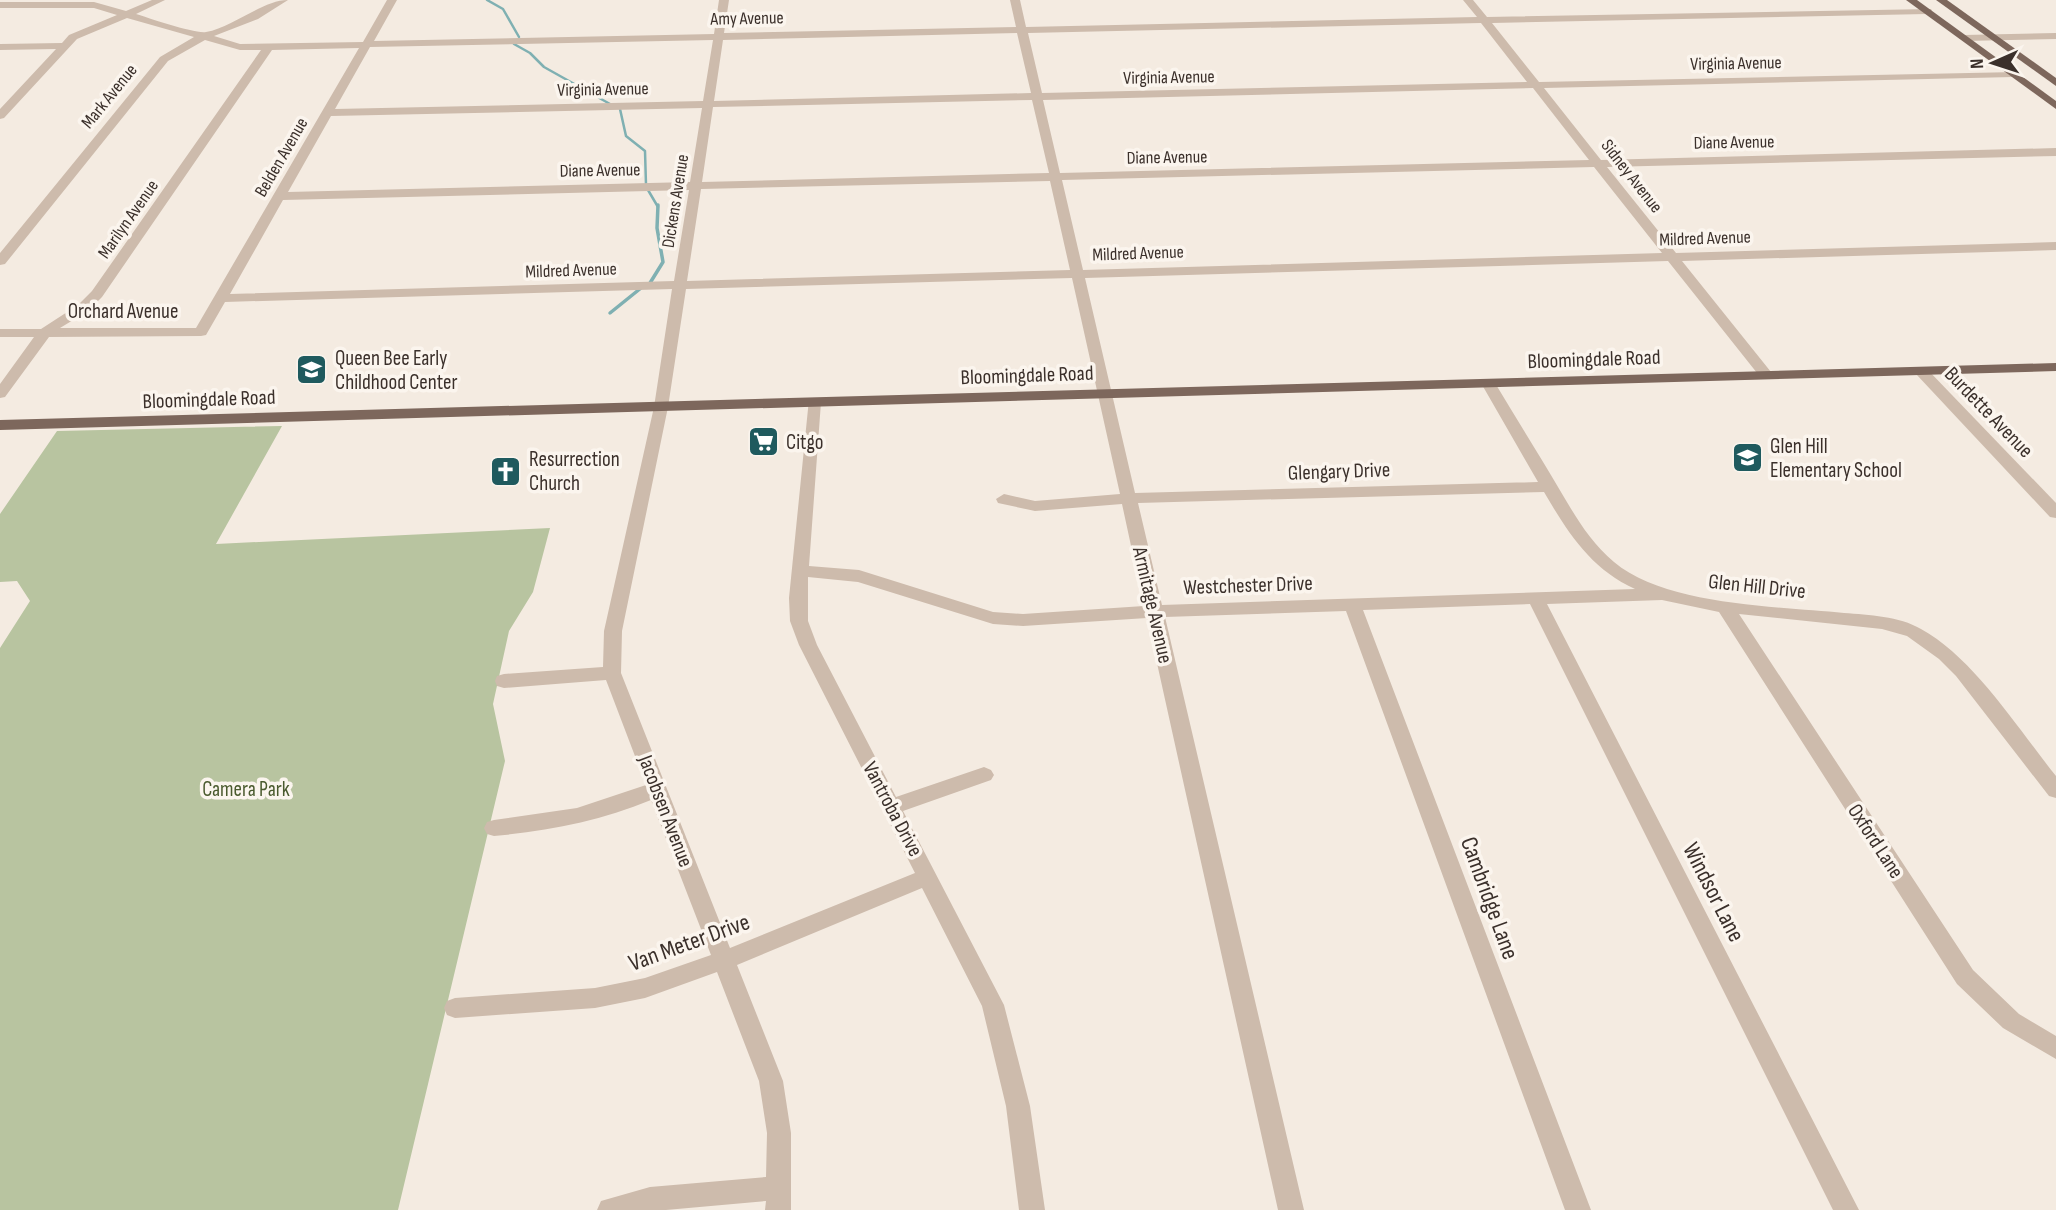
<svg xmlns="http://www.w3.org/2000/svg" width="2056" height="1210" viewBox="0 0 2056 1210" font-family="'Sofia Sans Condensed',sans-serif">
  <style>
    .green { fill: #b8c4a0 }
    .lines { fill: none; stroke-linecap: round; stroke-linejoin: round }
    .stream-far1 { stroke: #7fb0b2; stroke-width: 2.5 }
    .stream { stroke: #7fb0b2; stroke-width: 3.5 }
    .minor { fill: #cdbbac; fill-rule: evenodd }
    .major { fill: #7d675c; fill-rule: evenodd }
    .labels { text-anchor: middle; stroke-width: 7; stroke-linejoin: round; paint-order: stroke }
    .far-street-label { font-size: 18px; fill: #3b302b; stroke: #fbf5ee }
    .street-label { font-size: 21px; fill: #3b302b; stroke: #fbf5ee }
    .poi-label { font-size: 21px; fill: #3b302b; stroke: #fbf5ee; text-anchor: start }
    .park-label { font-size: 21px; fill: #4a5a2e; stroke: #fbf5ee }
    .near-street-label { font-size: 24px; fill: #3b302b; stroke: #fbf5ee }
  </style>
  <rect width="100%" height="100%" fill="#f4ebe1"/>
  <polygon class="green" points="282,426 216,544 550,528 533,592 509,631 493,704 505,761 398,1210 0,1210 0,648 30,601 17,581 0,582 0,514 57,431"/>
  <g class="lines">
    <g class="stream-far1">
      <polyline points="487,0 503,9 519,37"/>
      <polyline points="514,44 530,53 544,67 610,104"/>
      <polyline points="620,109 626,136 645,151 646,185"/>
      <polyline points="648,190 658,207"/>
    </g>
    <g class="stream">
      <polyline points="650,283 663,262 657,228 658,205"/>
      <polyline points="610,313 641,288"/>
    </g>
    <g class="minor">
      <path d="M152 0H165L136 14C149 18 195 34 206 32 233 27 263 0 288 0L258 19 214 36 240 44 363 42 387 0H397L374 41 714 34 719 0H729L724 33 1016 27 1010 0H1020L1026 27 1477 17 1463 0H1473L1487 17 1931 9 1932 11 1927 14 1492 23 1539 82 2017 72 2018 74 2013 77 1544 88 1601 160 2056 148V156L1607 167 1676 253 2056 242V250L1682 261 1771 372 1773 375 1771 378H1761L1668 261 1085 278 1135 493 1538 482 1481 383 1488 379 1495 383C1516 418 1538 453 1558 487 1574 514 1589 541 1614 562 1666 606 1778 606 1844 613 1869 615 1899 616 1921 629 1974 658 2018 729 2056 776V798L2049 796 1956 676 1939 659 1907 636 1882 629 1739 614 1973 970 2019 1014 2056 1036V1059L2003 1028 1957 984 1719 612 1662 600 1547 604 1859 1210H1833L1530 604 1363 610 1591 1210H1565L1346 611 1165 617 1304 1210H1278L1147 618 1023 626 993 624 858 582 808 577V621L817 645 896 797 984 767 991 770 994 775 991 780 903 811 1004 1005 1030 1106 1045 1210H1019L1006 1106 982 1006 922 888 737 965 783 1081 791 1133V1210H765L766 1201 666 1210H597L601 1201 650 1187 766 1177 767 1133 759 1081 717 972 645 998 595 1008 455 1018 447 1015 444 1008 447 1001 455 998 595 988 645 978 711 955 651 800C600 821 549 831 494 836L487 834 484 828 487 822 494 820 577 808 646 785 606 680 504 688 497 686 495 681 497 676 504 674 603 667 604 631 654 407 672 289 225 302 206 335 201 336 49 337 5 397 0 398V384L34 337H0V329H41L78 305 92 291 261 50H240L205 40 168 61 5 264 0 265V253L160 57 194 37 127 18 77 39 4 118 0 119V109L56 49 0 50V44L62 43 69 35 117 15 94 8H0V2H94L126 11ZM1481 23 1527 82 1042 93 1028 33ZM1017 33 1031 93 714 101 723 40ZM713 40 703 101 335 109 370 47ZM359 48 196 328H60L88 311 102 297 272 50ZM1533 88 1589 160 1060 173 1043 100ZM1032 100 1049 173 702 182 713 107ZM702 108 690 182 288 192 331 116ZM1594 167 1662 253 1083 270 1062 180ZM1050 181 1070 270 687 281 701 189ZM689 190 674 281 230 294 283 200ZM1072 278 1120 494 1035 501 1004 494 996 499 998 503 1035 511 1122 504 1144 606 1023 614 993 612 859 570 809 566 821 402 814 398 809 399 789 598 790 621 799 645 915 873 730 948 621 673 622 631 668 407 686 289ZM1544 492C1568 533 1591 569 1635 589L1162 605 1138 503Z"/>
      <polygon points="2056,33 2056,39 1964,41 1959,38 1964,35"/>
      <polygon points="1921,367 1926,368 2056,503 2056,518 2050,517 1916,374 1914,371"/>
    </g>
    <g class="major">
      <polygon points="1906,0 1917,0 2056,101 2056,109"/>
      <polygon points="1936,0 1947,0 2056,78 2056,86"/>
      <polygon points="2056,363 2056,371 0,430 0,420"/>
    </g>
  </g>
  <defs>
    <symbol id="school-square" viewBox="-11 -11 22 22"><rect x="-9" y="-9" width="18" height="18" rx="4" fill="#1f5a5e" stroke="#fbf5ee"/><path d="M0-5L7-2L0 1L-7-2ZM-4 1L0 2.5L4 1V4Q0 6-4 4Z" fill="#fff"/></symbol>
    <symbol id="supermarket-square" viewBox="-11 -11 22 22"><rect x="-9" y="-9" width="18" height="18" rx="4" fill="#1f5a5e" stroke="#fbf5ee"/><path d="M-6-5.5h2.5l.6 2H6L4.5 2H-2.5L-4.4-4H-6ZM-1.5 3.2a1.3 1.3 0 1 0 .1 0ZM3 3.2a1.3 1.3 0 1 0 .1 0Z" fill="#fff"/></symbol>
    <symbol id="church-square" viewBox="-11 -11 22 22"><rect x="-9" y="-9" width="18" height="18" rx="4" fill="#1f5a5e" stroke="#fbf5ee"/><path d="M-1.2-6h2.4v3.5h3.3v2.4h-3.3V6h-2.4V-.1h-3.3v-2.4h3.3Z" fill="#fff"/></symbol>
  </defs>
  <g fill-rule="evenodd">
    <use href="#school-square" x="294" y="352" width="35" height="35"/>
    <use href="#supermarket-square" x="746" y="424" width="35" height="35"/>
    <use href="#school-square" x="1730" y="440" width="35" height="35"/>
    <use href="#church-square" x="488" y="454" width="35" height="35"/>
  </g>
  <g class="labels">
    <g class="far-street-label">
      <text transform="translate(747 18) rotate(-1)" y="6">Amy Avenue</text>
      <text transform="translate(1736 63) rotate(-1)" y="6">Virginia Avenue</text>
      <text transform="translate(1169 77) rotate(-1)" y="6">Virginia Avenue</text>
      <text transform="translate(603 89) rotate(-1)" y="6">Virginia Avenue</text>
      <text transform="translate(109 96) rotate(-51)" y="6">Mark Avenue</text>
      <text transform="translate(1734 142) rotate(-1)" y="6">Diane Avenue</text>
      <text transform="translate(281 157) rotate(-60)" y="6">Belden Avenue</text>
      <text transform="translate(1167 157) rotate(-1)" y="6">Diane Avenue</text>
      <text transform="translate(600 170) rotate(-1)" y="6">Diane Avenue</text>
      <text transform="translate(1632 176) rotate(52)" y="6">Sidney Avenue</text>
      <text transform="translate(675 201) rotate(-81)" y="6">Dickens Avenue</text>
      <text transform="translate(128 219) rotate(-55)" y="6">Marilyn Avenue</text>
      <text transform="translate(1705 238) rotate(-2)" y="6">Mildred Avenue</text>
      <text transform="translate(1138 253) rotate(-2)" y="6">Mildred Avenue</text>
      <text transform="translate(571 270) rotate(-2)" y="6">Mildred Avenue</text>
    </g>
    <g class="street-label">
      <text x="123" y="318">Orchard Avenue</text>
      <text transform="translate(1594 359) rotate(-2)" y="7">Bloomingdale Road</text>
      <text transform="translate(1027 375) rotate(-2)" y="7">Bloomingdale Road</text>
      <text transform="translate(209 399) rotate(-2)" y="7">Bloomingdale Road</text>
      <text transform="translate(1989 412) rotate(46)" y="7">Burdette Avenue</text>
      <text transform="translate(1339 471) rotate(-2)" y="7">Glengary Drive</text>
      <text transform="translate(1248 585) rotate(-2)" y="7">Westchester Drive</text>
      <text transform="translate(1757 586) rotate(6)" y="7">Glen Hill Drive</text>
      <text transform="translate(1153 605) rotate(77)" y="7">Armitage Avenue</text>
      <text transform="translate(893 809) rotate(62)" y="7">Vantroba Drive</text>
      <text transform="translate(666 811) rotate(69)" y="7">Jacobsen Avenue</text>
      <text transform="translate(1876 841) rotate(57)" y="7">Oxford Lane</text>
    </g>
    <g class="poi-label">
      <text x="335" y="365">Queen Bee Early<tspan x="335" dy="24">Childhood Center</tspan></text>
      <text x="786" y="449">Citgo</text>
      <text x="1770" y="453">Glen Hill<tspan x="1770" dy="24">Elementary School</tspan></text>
      <text x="529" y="466">Resurrection<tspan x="529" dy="24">Church</tspan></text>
    </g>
    <g class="park-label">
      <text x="246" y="796">Camera Park</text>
    </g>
    <g class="near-street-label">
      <text transform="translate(1714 892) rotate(63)" y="8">Windsor Lane</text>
      <text transform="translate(1490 898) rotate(70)" y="8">Cambridge Lane</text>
      <text transform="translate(689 942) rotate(-20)" y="8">Van Meter Drive</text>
    </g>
  </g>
  <g transform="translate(1993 63) rotate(267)" stroke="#fbf5ee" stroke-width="5" paint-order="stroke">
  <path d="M0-5L12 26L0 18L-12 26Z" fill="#3b302b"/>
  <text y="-10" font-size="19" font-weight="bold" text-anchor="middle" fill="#3b302b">N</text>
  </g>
</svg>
